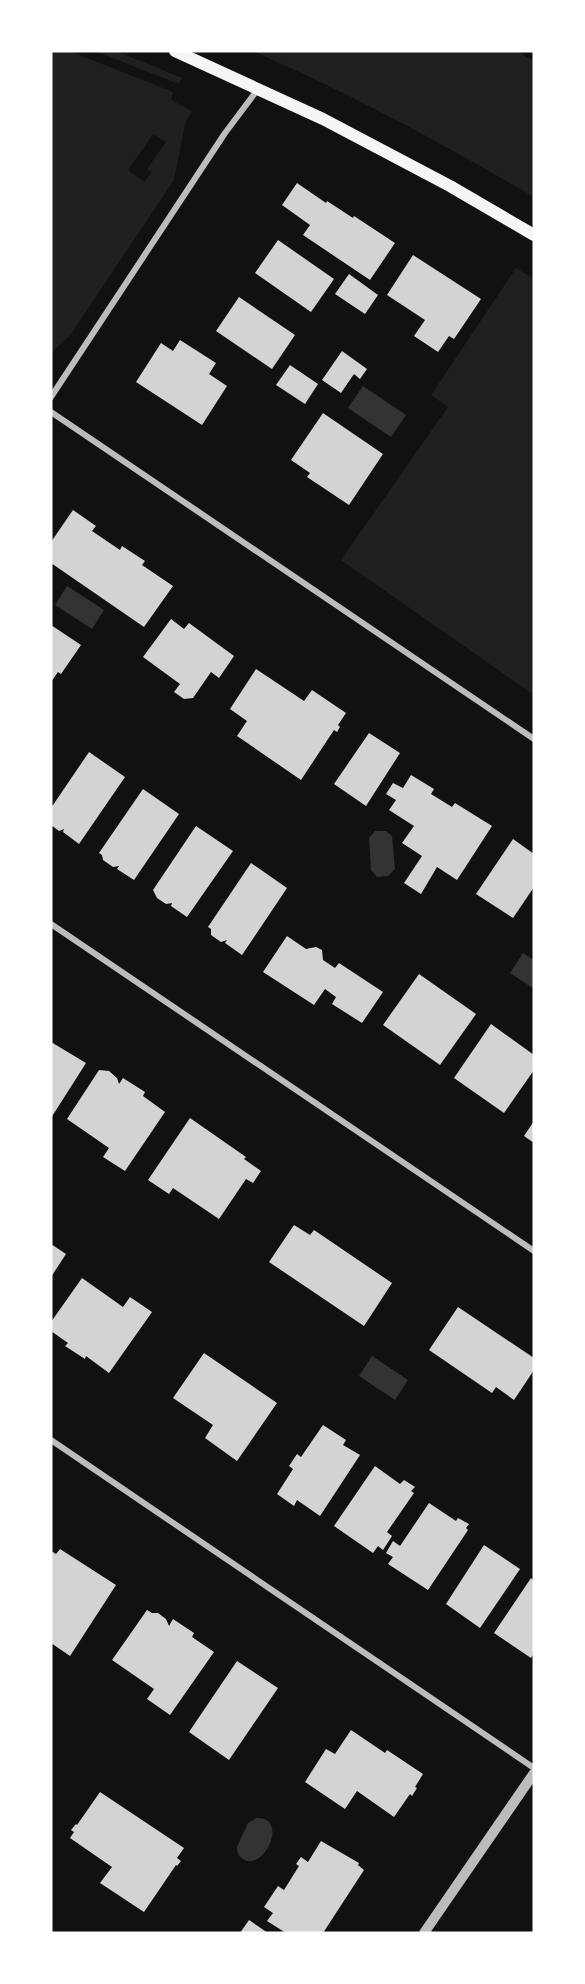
<svg xmlns="http://www.w3.org/2000/svg" width="585" height="1984" viewBox="0 0 585 1984" font-family="Georgia,serif">
  <style>
    .green { fill: #202020; fill-rule: evenodd }
    .water { fill: #333 }
    .building { fill: #d3d3d3 }
    .lines { fill: none; stroke-linecap: round; stroke-linejoin: round }
    .minor { stroke: #bcbcbc; stroke-width: 6 }
    .tertiary { stroke: #bcbcbc; stroke-width: 10 }
    .secondary { stroke: #f5f5f5; stroke-width: 12 }
  </style>
  <rect width="100%" height="100%" fill="#111"/>
  <g class="green">
    <path d="M51 51H69L173 92 171 100 192 111 185 124 174 180 71 334 51 353ZM153 134 166 142 147 169 152 172 144 182 128 170Z"/>
    <polygon points="95,51 116,51 182,78 179,84"/>
    <path d="M253 51H518L534 62V197C443 144 350 93 253 51Z"/>
    <polygon points="516,268 534,279 534,695 341,560 448,407 431,395"/>
  </g>
  <g class="water">
    <polygon points="363,386 406,415 391,437 348,408"/>
    <polygon points="67,586 104,610 92,629 55,605"/>
    <polygon points="375,831 386,831 392,836 395,869 388,876 377,877 371,870 369,838"/>
    <polygon points="523,953 534,960 534,989 510,973"/>
    <polygon points="372,1356 408,1380 395,1400 359,1376"/>
    <path d="M256 1818C290 1816 264 1873 243 1859 238 1856 237 1852 237 1847L248 1823Z"/>
  </g>
  <g class="building">
    <polygon points="297,183 326,203 327,201 353,218 354,216 395,243 370,280 303,235 310,225 282,205"/>
    <polygon points="278,240 334,279 311,312 255,273"/>
    <polygon points="413,255 481,299 454,339 449,336 438,352 414,336 425,320 387,295"/>
    <polygon points="349,274 378,295 365,314 335,294"/>
    <polygon points="239,297 295,335 272,369 216,331"/>
    <polygon points="180,340 216,363 209,374 227,386 202,425 136,382 161,343 173,351"/>
    <polygon points="342,351 367,369 360,379 354,374 341,393 322,380"/>
    <polygon points="290,365 318,384 305,404 276,385"/>
    <polygon points="323,413 383,454 349,505 307,477 310,473 291,460"/>
    <polygon points="73,510 96,526 92,531 120,550 122,546 145,561 142,565 173,586 144,627 51,563 51,542"/>
    <polygon points="171,619 184,629 189,623 234,656 219,678 211,672 193,698 184,699 174,692 180,684 143,657"/>
    <polygon points="51,625 81,645 61,674 58,672 51,682"/>
    <polygon points="256,669 304,701 312,690 346,713 338,725 340,727 337,732 334,730 301,780 237,736 247,721 230,709"/>
    <polygon points="369,733 400,753 366,806 334,784"/>
    <polygon points="89,752 125,777 79,844 63,832 64,829 59,831 51,825 51,808"/>
    <polygon points="411,775 434,789 431,794 452,807 455,803 492,826 457,880 437,867 421,894 404,883 422,856 402,843 414,826 389,810 396,800 386,794 393,783 403,788"/>
    <polygon points="143,789 179,814 134,880 117,869 119,866 113,867 103,860 102,855 99,853"/>
    <polygon points="196,826 233,851 187,917 171,906 172,903 166,904 157,898 153,890"/>
    <polygon points="513,839 534,854 534,887 513,918 476,894"/>
    <polygon points="251,863 287,888 242,955 225,943 227,940 221,942 211,935 211,929 208,927"/>
    <polygon points="287,936 306,949 316,947 322,950 323,960 335,968 339,963 383,992 362,1023 332,1004 336,997 325,989 314,1005 263,972"/>
    <polygon points="419,974 476,1014 440,1065 383,1025"/>
    <polygon points="491,1024 534,1055 534,1070 504,1113 454,1078"/>
    <polygon points="51,1042 86,1063 51,1118"/>
    <polygon points="99,1070 109,1071 117,1078 119,1084 123,1078 145,1092 143,1096 165,1112 125,1171 103,1157 109,1148 67,1119"/>
    <polygon points="190,1118 246,1157 244,1159 261,1171 253,1183 246,1179 219,1219 173,1188 169,1194 148,1180"/>
    <polygon points="534,1121 534,1143 524,1136"/>
    <polygon points="294,1225 310,1235 314,1230 392,1283 364,1326 269,1262"/>
    <polygon points="51,1244 66,1254 51,1277"/>
    <polygon points="82,1278 123,1307 130,1297 152,1312 109,1373 86,1356 85,1359 65,1346 68,1343 51,1331 51,1322"/>
    <polygon points="458,1307 534,1358 534,1370 514,1400 496,1387 492,1393 429,1350"/>
    <polygon points="204,1353 277,1403 237,1461 205,1438 213,1425 173,1398"/>
    <polygon points="323,1425 346,1440 343,1445 360,1455 320,1516 297,1500 294,1506 277,1494 293,1469 289,1466 297,1454 301,1457"/>
    <polygon points="375,1466 400,1484 404,1480 415,1487 411,1491 414,1493 387,1532 392,1536 383,1550 378,1546 373,1553 334,1526"/>
    <polygon points="429,1503 456,1521 458,1518 469,1524 466,1528 468,1530 428,1590 388,1564 393,1557 386,1553 393,1541 400,1546"/>
    <polygon points="484,1545 520,1569 480,1628 446,1604"/>
    <polygon points="60,1549 116,1585 70,1656 51,1643 51,1551 56,1554"/>
    <polygon points="531,1578 534,1581 534,1653 531,1658 494,1633"/>
    <polygon points="147,1610 152,1613 158,1613 166,1619 169,1626 173,1619 194,1633 192,1637 214,1652 170,1715 147,1699 154,1689 112,1660"/>
    <polygon points="237,1661 278,1688 229,1760 189,1732"/>
    <polygon points="351,1730 385,1753 387,1750 423,1774 415,1787 417,1788 412,1796 410,1794 394,1817 357,1791 345,1809 305,1782 326,1749 335,1754"/>
    <polygon points="100,1792 184,1848 177,1858 181,1861 177,1866 176,1865 144,1912 100,1883 112,1867 70,1838 74,1832 71,1830 76,1824 77,1825"/>
    <polygon points="321,1841 359,1863 358,1865 364,1870 323,1933 286,1933 267,1921 273,1913 264,1907 278,1886 284,1890 299,1866 296,1864 301,1857 308,1862"/>
    <polygon points="249,1920 268,1933 240,1933"/>
  </g>
  <g class="lines">
    <g class="minor">
      <polyline points="51,397 225,133 258,89"/>
      <polyline points="51,412 534,739"/>
      <polyline points="51,924 534,1251"/>
      <polyline points="51,1440 534,1768"/>
    </g>
    <polyline class="tertiary" points="424,1933 534,1773"/>
    <polyline class="secondary" points="175,51 323,119 450,186 534,235"/>
  </g>
  <rect width="585" height="1984" fill="none" stroke="#ffffff" stroke-width="105"/>
</svg>
